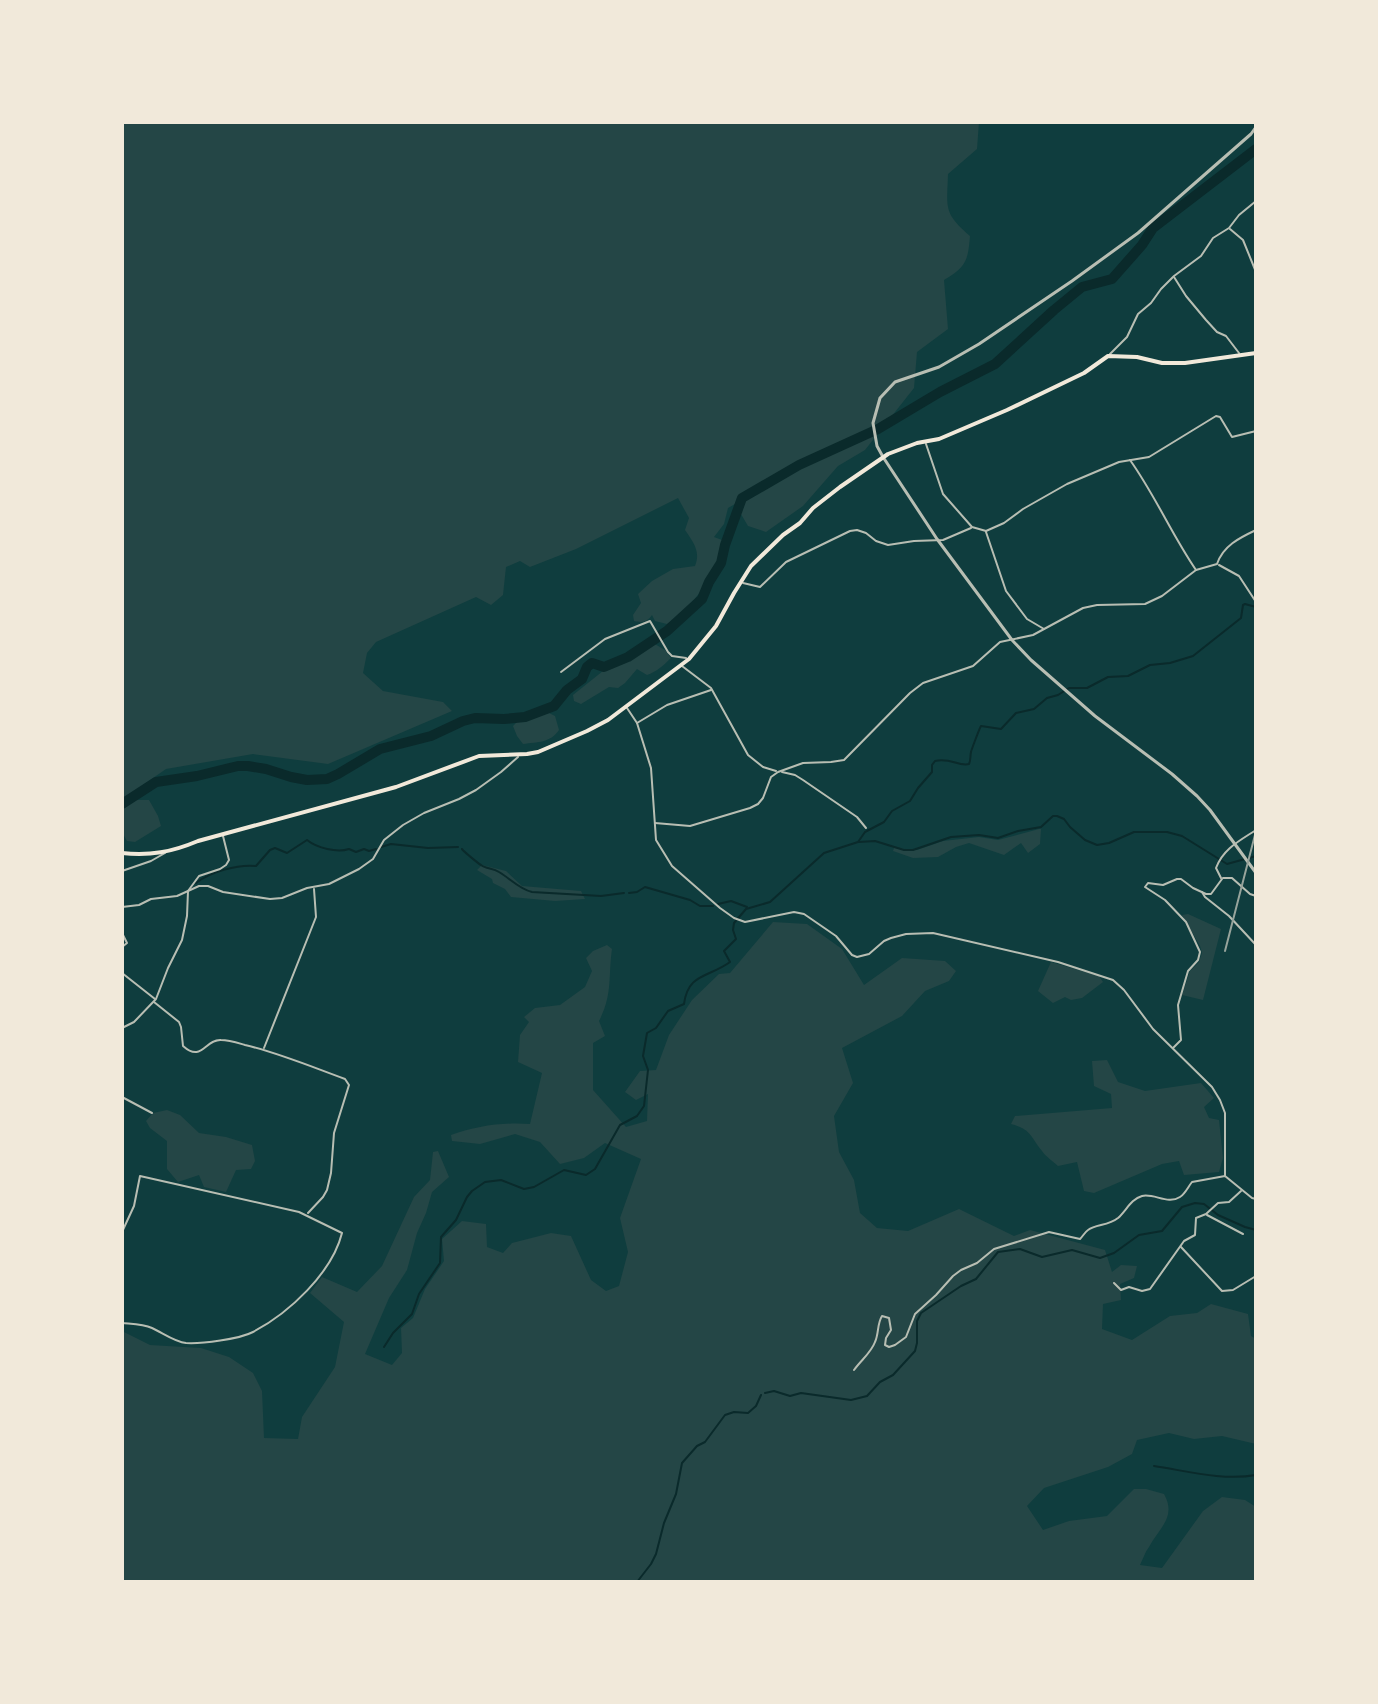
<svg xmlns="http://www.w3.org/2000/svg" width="1378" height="1704" viewBox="0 0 1378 1704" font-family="'Public Sans',sans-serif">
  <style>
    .green { fill: #244646 }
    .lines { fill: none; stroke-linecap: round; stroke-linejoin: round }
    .stream { stroke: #0a2a2b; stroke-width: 2 }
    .river { stroke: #0a2a2b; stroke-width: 10 }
    .minor { stroke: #b8beb3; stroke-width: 2 }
    .tertiary { stroke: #b8beb3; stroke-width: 3 }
    .primary { stroke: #f1e9da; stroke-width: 4 }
    .rail { stroke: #97a49c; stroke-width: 2 }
  </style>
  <rect width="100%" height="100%" fill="#0f3d3e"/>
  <g class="green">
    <path d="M122 122H979L977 149 948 174C947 208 943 213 970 236 968 261 966 267 944 280L948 329 917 352 914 388 865 450 838 466 803 506 766 532 748 526 735 504 728 508 724 524 714 537 722 540C724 568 689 611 667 624L655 621 652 615C647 622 643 623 634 621L633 615 641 603 638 594 652 581 673 569 695 566C701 551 693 542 685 530L689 518 678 498 576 549 530 567 520 561 506 567 503 595 491 605 476 597 376 642 367 653 363 673 383 691 443 702 452 711 328 764 253 754 166 769 140 787 135 800H149L158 816 161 826 135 842 127 841 122 832Z"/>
    <path d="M653 643 665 650 671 658C664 665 656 672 647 675L637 669 625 683 618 688 609 687 581 704 574 701 573 695 603 671 625 662Z"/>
    <path d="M549 713 555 716 559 730C550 743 538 742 523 744L517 736 513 726 518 721Z"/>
    <polygon points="1039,829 1041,829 1040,844 1028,853 1021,843 1004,855 969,843 956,847 938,857 913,858 893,851 894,848 917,850 943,841 979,837 998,840"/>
    <polygon points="482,865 506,871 522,886 581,891 585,899 555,901 511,897 505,889 493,883 492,879 477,870"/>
    <polygon points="1188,914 1221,929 1203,1000 1182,995 1190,971 1199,962 1202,953 1200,946 1182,915"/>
    <path d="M773 922 807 924 842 949 864 985 902 958 945 961 956 971 949 981 925 991 902 1016 842 1048 853 1083 834 1116 839 1152 854 1180 860 1213 877 1228 908 1231 959 1209 1014 1236 1030 1230 1105 1250 1112 1272 1121 1265 1137 1266 1134 1278 1120 1284 1121 1300 1103 1304 1102 1329 1132 1340 1170 1316 1197 1313 1211 1304 1248 1314 1251 1336 1256 1339V1444L1222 1436 1194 1439 1169 1433 1137 1440 1132 1454 1108 1467 1044 1488 1027 1506 1043 1530 1069 1521 1107 1516 1134 1489H1146L1164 1494C1177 1517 1159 1528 1149 1547 1145 1552 1143 1559 1140 1565L1162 1568 1203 1511 1222 1497 1245 1500 1256 1507V1582H122V1331L150 1345 201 1348 229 1357 253 1373 262 1391 264 1438 298 1439 302 1417 335 1367 344 1322 310 1293 322 1277 357 1292 382 1266 414 1197 430 1180 433 1152 438 1151 449 1177 432 1192 426 1213 417 1233 407 1270 389 1298 365 1354 392 1365 402 1353 401 1328 413 1318 425 1289 444 1261 442 1239 462 1221 486 1224 487 1247 503 1253 512 1243 551 1233 571 1236 591 1280 606 1291 619 1286 628 1252 620 1218 641 1159 605 1143 584 1158 560 1164 540 1142 515 1134 480 1144 452 1141 451 1135C477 1126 502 1122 530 1124L542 1073 518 1062 520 1035 529 1022 524 1017 535 1008 560 1005 585 987 592 971 586 958 593 951 607 945 612 949C608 977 613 994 599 1021L605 1036 593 1043V1090L626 1127 647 1121 648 1094 636 1100 625 1092 640 1071 656 1070 669 1035 692 1000 719 974 730 973Z"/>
    <polygon points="1051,962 1099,976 1103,982 1082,998 1071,1000 1065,997 1053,1003 1038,991"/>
    <path d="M1107 1060 1118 1082 1145 1091 1201 1083 1214 1098 1204 1107 1209 1118 1219 1120 1223 1158 1219 1172 1184 1175 1179 1161 1162 1164 1094 1193 1084 1191 1077 1162 1058 1166C1053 1161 1046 1157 1042 1151 1030 1136 1031 1129 1011 1124L1015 1116 1112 1108 1111 1094 1094 1086 1092 1061Z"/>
    <polygon points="167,1110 180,1115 199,1133 226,1137 252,1145 255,1161 251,1169 236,1170 226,1192 204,1187 199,1175 178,1182 167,1169 167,1141 150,1128 146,1121 153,1113"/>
  </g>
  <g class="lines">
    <g class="stream">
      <polyline points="859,842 875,841 904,850 913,850 951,837 979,835 998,838 1018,831 1041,827 1053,816 1057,816 1064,819 1070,827 1085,840 1097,845 1109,843 1134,832 1167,832 1182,836 1227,864 1256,856"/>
      <polyline points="381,847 391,844 428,848 458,847"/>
      <path d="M462 849C463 851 479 864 481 865 486 869 493 868 499 872 511 879 519 889 532 892L601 896 624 893"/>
      <path d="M196 883C210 872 238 864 256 866L270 850 275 848 287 853 307 840C317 848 337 853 349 849L356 852 364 849 369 851 376 849"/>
      <polyline points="629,893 637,892 645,887 690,900 700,906 713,906"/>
      <polyline points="718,904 731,901 747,907"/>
      <path d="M384 1347 393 1333 412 1314 419 1294 440 1263 441 1237 456 1220 467 1197 472 1191 485 1182 501 1180 524 1189 534 1187 564 1170 586 1175 595 1169 620 1125 637 1116 644 1106 648 1070 643 1056 647 1033 656 1028 668 1011 684 1004C688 973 708 978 730 962L724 951 736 939 733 930 734 923 746 909 770 902 824 853 858 842 865 832 884 822 892 811 910 801 918 788 932 772V765L935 761C950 757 959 767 969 764 971 760 970 756 971 752 971 751 980 727 981 726L1001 729 1016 713 1034 709 1047 698 1058 695 1069 688H1087L1108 677 1128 676 1150 665 1170 663 1193 656 1241 618 1243 605 1245 604 1256 607"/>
      <polyline points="765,1393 774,1391 790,1396 801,1393 851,1400 867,1396 880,1382 893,1375 915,1351 917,1343 917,1321 921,1313 961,1286 976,1279 998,1252 1020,1249 1042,1257 1072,1250 1100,1258 1114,1253 1139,1235 1162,1231 1182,1207 1195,1203 1204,1204 1218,1215 1245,1227 1256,1230"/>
      <path d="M1154 1466C1187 1471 1223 1481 1256 1475"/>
      <polyline points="637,1582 651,1564 656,1554 664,1523 676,1494 682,1463 697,1446 705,1442 725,1415 734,1412 748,1413 756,1406 761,1395"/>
    </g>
    <polyline class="river" points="122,804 156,782 197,776 238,766 248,766 266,769 291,777 307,780 327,779 338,774 380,749 431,736 463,721 475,718 504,719 525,717 554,706 567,690 582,679 587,667 592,663 604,667 628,657 667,631 702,599 709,582 721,563 725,545 742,498 799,465 878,429 940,392 995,364 1054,310 1082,287 1112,279 1142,245 1153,228 1256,149"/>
    <g class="minor">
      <polyline points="1230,229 1243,240 1256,272"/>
      <polyline points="1174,277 1186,296 1206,320 1217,332 1226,336 1239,353"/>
      <polyline points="1110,354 1127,337 1138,314 1151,303 1161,289 1174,276 1201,256 1213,238 1229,228 1239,215 1256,201"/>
      <polyline points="926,444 943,494 972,527 986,531 1004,523 1023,509 1067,484 1119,462 1149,457 1216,416 1220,417 1232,437 1256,431"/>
      <path d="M1130 460C1155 495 1172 535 1196 570"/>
      <polyline points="986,532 1006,591 1027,619 1044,629"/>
      <polyline points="1219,565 1239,576 1256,602"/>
      <polyline points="743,583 760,587 786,562 850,531 857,530 866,533 876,541 888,545 914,541 943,540 971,528"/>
      <polyline points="682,666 711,688 748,755 763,767 776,771"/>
      <polyline points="561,672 605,639 650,621 668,652 672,656 686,658"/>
      <polyline points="627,708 637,723 651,768 656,840 672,866 720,908 734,918 745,922 794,912 804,914 836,936 852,955 857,957 869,954 884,941 891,938 906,934 933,933 1058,962 1113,980 1124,990 1153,1029 1212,1087 1220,1100 1225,1113 1225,1176"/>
      <polyline points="637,723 667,705 711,690"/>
      <polyline points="782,772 795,775 803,780 857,817 866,828"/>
      <path d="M655 823 690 826 750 808 758 804 763 798 771 777 778 772 803 763 831 762 844 760 910 693 923 683 973 666 1000 642 1033 635 1083 608 1097 605 1145 604 1162 596 1196 570 1217 564C1223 546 1239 538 1256 530"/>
      <polyline points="122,871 151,861 165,853"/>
      <path d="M1221 878 1216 868C1223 849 1239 841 1256 830"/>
      <polyline points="1223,878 1232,878 1250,894 1256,896"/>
      <polyline points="1202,892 1205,897 1229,916 1256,945"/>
      <polyline points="122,907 139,905 151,899 177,896 199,886 208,886 223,892 270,899 282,898 307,888 329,884 359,869 373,859 384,840 403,825 424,813 459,799 476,790 501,772 518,757"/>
      <polyline points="122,914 122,924"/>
      <polyline points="122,933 127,943 122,947"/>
      <polyline points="122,973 155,999"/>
      <path d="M154 1002 179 1022 181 1027 183 1046C202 1063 205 1039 221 1040 229 1040 238 1043 245 1045 279 1053 312 1067 345 1079L349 1085 334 1133 331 1173 327 1190 323 1197 308 1213"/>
      <polyline points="122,1028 134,1022 156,999 168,968 182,940 187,916 188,891 199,876 220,869 226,865 229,860 223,836"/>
      <polyline points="264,1048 316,917 314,889"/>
      <polyline points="1173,1048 1181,1040 1178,1005 1188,971 1198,960 1200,952 1186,922 1165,900 1145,887 1148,883 1163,885 1177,879 1181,879 1193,888 1206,894 1211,894 1222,879"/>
      <polyline points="122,1097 152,1113"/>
      <polyline points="1207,1215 1243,1234"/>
      <path d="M122 1232 134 1206 140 1176 299 1212 342 1233C332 1273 289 1313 253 1332 240 1339 201 1344 186 1343 175 1342 163 1333 152 1328 143 1324 132 1324 122 1323"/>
      <polyline points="1181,1247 1222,1291 1233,1290 1256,1276"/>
      <polyline points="1114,1283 1121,1290 1129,1287 1142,1291 1150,1289 1184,1241 1195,1235 1196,1218 1206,1214 1218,1203 1229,1202 1241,1191"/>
      <path d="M854 1370C861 1360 871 1353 875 1342 879 1333 877 1324 882 1316L889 1318 891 1330 886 1338 885 1345 889 1347 895 1345 906 1337 915 1314 936 1295 953 1276 961 1270 977 1263 994 1249 1049 1232 1080 1239C1083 1236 1085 1232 1088 1230 1096 1224 1108 1226 1118 1218 1126 1211 1131 1199 1142 1196 1154 1193 1168 1205 1180 1197 1185 1194 1188 1187 1192 1182L1225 1176 1252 1198 1256 1199"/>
    </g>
    <polyline class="tertiary" points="1256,127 1251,134 1138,233 1072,281 979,344 939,367 895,382 880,398 873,423 877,446 883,457 937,539 1012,640 1031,660 1095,716 1172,774 1197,796 1210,810 1256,873"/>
    <path class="primary" d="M122 853C150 856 172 852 198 841L396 787 479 756 527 754 538 752 587 731 608 720 689 659 716 626 734 593 751 566 783 535 800 523 813 508 840 487 888 454 917 443 939 439 1007 410 1084 373 1108 356 1137 357 1162 363H1185L1256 353"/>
    <polyline class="rail" points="1225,951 1256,831"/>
  </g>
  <rect width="1378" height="1704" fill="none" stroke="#f1e9da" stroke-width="248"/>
</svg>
